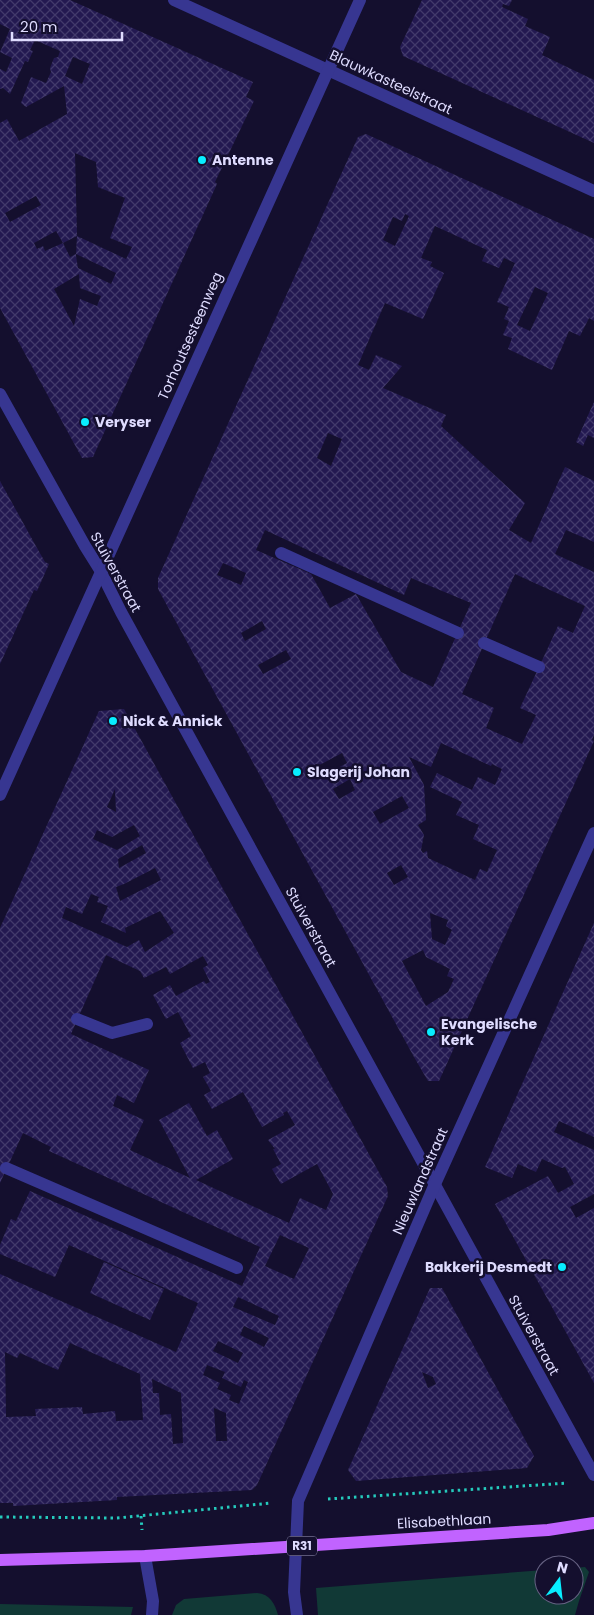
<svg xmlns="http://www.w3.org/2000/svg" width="594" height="1615" viewBox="0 0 594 1615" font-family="Poppins,sans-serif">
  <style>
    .green { fill: #113936 }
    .building { fill: url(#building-cross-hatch); fill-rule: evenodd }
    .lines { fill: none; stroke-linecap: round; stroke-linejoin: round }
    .path { stroke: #25cabc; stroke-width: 3; stroke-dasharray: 2.5 4; stroke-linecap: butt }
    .service { stroke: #373691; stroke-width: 12 }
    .minor { stroke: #373691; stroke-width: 12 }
    .tertiary { stroke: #373691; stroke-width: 12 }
    .primary { stroke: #c163ff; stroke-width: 12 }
    .poi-dot { fill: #08edff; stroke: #140f2e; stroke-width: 2 }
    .labels { text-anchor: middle; stroke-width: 5; stroke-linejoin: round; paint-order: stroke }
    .shield { fill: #140f2e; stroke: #a29ec0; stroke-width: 1 }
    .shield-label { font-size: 12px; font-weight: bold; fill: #dfdcff }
    .street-label { font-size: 14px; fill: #dfdcff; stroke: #140f2e }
    .poi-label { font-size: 14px; font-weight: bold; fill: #dfdcff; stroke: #140f2e; text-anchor: start }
  </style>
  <defs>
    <pattern id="building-cross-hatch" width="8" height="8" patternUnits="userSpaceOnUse" patternTransform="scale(1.25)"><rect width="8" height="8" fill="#231951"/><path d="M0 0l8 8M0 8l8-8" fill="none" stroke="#423a6b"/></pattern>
  </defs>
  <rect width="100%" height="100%" fill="#140f2e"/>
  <g class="green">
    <polygon points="585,1567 589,1572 579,1601 575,1615 318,1615 316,1588 544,1570 544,1595 574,1595 574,1568"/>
    <path d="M257 1593C270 1594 275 1604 278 1615H172L176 1605 184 1599Z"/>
    <polygon points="0,1604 133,1607 131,1615 0,1615"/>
  </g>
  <g class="building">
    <path d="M0 0H70L253 82 246 97 254 101 215 182 217 184 93 457 82 458 0 308V123L7 119 19 141 67 114 64 86 26 107 21 103 31 77 46 83 51 72 50 68 54 58 58 57 60 51 35 40 30 50 33 51 28 62 25 61 10 94 3 88 0 89V69L6 72 12 58 0 52 10 29 0 24ZM73 57 90 64 82 84 65 76ZM75 153 96 162 98 187 125 198 110 238 132 247 126 259 77 236 76 254 116 273 111 284 78 268 76 256V254L70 257 63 243 45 251 43 246 37 249 34 243 56 231 63 243 77 236ZM36 196 41 205 10 222 5 213ZM79 274 80 288 101 296 97 306 80 299 74 326 54 289Z"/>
    <polygon points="422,0 512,0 509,6 503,4 502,7 528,19 525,26 550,37 542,55 594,80 594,143 403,56 400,47"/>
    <path d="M366 134 594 239V321L589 318 580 336 569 331 552 370 508 349 512 338 503 335 509 321 504 319 509 307 497 302 515 263 504 258 499 268 482 261 487 250 435 226 421 258 432 262 430 266 444 273 423 319 385 303 358 365 369 370 376 355 402 366 383 388 446 415 441 426 525 503 509 530 531 543 565 467 594 481V542L566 530 555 554 594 572V735L592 740 594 741 439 1081H428L414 1057 158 589V578L358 137ZM405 214 409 216 395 246 383 240 393 217 402 221ZM535 287 548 293 530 331 517 325ZM328 433 342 439 331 466 317 458ZM265 530 404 595 411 578 471 603 433 687 401 672 356 594 330 608 311 574 256 550ZM223 563 246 573 241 585 217 575ZM515 574 585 606 573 633 558 626 520 708 536 715 522 744 486 728 494 708 462 694ZM262 621 266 629 245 641 241 633ZM286 650 291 659 263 674 258 665ZM441 743 491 766 492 764 502 769 495 785 478 777 472 790 437 773 430 787 462 802 456 815 479 825 473 839 497 850 487 872 480 869 475 880 428 858 427 851 423 853 421 850 424 835 418 825 426 820 424 785 409 757 431 767ZM342 753 347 763 321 777 316 767ZM350 779 355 790 339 799 333 789ZM402 796 409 808 380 824 373 812ZM401 865 408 877 394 885 387 873ZM430 913 448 920 446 926 452 930 445 945 432 939ZM423 950 426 957 450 969 447 976 454 979 448 992 426 1006 402 961Z"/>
    <polygon points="594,402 594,438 588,435 583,446 576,442"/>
    <polygon points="0,481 37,548 45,562 49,564 37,591 34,590 0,664"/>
    <path d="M124 709 387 1187 388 1196 257 1485 252 1490 117 1497V1500L13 1506V1503H0V1274L176 1352 198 1303 69 1245 55 1277 0 1254V1245L11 1219 16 1221 30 1191 242 1286 260 1247 49 1151 51 1147 23 1133 0 1183V928L99 711ZM115 789 116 812 107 807ZM134 825 140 836 117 850 93 839 97 830 112 837ZM142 845 146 853 119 868 118 859ZM155 868 161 880 120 901 116 887 124 884ZM91 894 99 897 97 902 108 906 101 922 126 933 125 928 160 911 174 933 145 952 139 940 127 947 62 918 66 907 82 914ZM106 955 140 971 144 978 166 967 170 974 203 956 208 965 203 968 210 982 206 984 204 981 176 996 170 985 153 995 166 1019 178 1012 191 1036 180 1043 193 1068 205 1062 210 1073 203 1077 211 1091 204 1095 212 1109 243 1092 262 1127 284 1115 283 1113 287 1111 295 1125 268 1140 275 1149H273L281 1164 272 1169 281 1184 317 1164 333 1194 326 1210 300 1198 289 1223 196 1180 233 1159 217 1130 207 1136 189 1103 159 1120 190 1178 130 1150 144 1120 113 1106 117 1095 134 1103 149 1070 71 1034ZM280 1235 309 1248 294 1279 265 1266ZM238 1297 279 1316 275 1325 233 1307ZM244 1326 269 1338 264 1347 240 1335ZM218 1341 243 1353 238 1363 213 1351ZM70 1343 140 1374 143 1420 116 1421 115 1411 83 1414 82 1407 35 1409 36 1416 6 1417 5 1352 17 1358 20 1353 58 1370ZM207 1365 225 1372 222 1378 241 1387 244 1380 248 1382 239 1404 229 1400 231 1395 217 1389 220 1383 203 1375ZM152 1379 181 1393 183 1443 173 1444 171 1414 160 1415 159 1393H153ZM214 1408 226 1413 227 1441H216Z"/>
    <polygon points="594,923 594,1137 559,1121 554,1132 594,1150 594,1194 570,1207 576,1218 594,1208 594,1383 495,1204 548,1176 558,1193 574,1184 565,1167 562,1168 542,1159 536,1172 518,1164 512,1178 485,1167"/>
    <polygon points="104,1262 164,1289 150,1320 90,1293"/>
    <path d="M430 1288H442L534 1456 527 1468 356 1481 348 1470ZM422 1372 433 1377 436 1384 428 1388Z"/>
  </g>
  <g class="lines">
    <g class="path">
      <polyline points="328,1499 568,1483"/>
      <polyline points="141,1516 142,1530"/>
      <polyline points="0,1517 117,1518 272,1503"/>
    </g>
    <g class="service">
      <polyline points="281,553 458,633"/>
      <polyline points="484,643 539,667"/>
      <polyline points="77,1019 112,1033 147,1024"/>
      <polyline points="6,1168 237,1268"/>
    </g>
    <g class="minor">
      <polyline points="174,0 594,191"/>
      <polyline points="0,394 85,546 100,570 121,612 594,1475"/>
      <polyline points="145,1556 153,1601 152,1615"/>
      <polyline points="297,1615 294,1592 298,1501 435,1184 594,833"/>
    </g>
    <polyline class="tertiary" points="0,795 360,0"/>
    <polyline class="primary" points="0,1560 145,1556 548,1530 594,1523"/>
  </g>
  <g class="poi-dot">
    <circle cx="202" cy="160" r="5"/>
    <circle cx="85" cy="422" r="5"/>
    <circle cx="113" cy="721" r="5"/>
    <circle cx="297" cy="772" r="5"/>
    <circle cx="431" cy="1032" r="5"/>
    <circle cx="562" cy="1267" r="5"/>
  </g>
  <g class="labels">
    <rect class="shield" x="287" y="1536.5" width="30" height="19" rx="4"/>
    <g class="shield-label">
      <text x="302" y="1550">R31</text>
    </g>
    <g class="street-label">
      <text transform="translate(391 82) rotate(25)" y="5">Blauwkasteelstraat</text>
      <text transform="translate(190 336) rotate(-66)" y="5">Torhoutsesteenweg</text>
      <text transform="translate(116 572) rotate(61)" y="5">Stuiverstraat</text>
      <text transform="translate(311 927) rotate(61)" y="5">Stuiverstraat</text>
      <text transform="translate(420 1181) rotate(-66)" y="5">Nieuwlandstraat</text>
      <text transform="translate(534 1335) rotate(61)" y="5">Stuiverstraat</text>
      <text transform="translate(444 1521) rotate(-3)" y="5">Elisabethlaan</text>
    </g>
    <g class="poi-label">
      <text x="212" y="165">Antenne</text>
      <text x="95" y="427">Veryser</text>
      <text x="123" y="726">Nick &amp; Annick</text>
      <text x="307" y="777">Slagerij Johan</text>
      <text x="441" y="1029">Evangelische<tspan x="441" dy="16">Kerk</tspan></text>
      <text x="552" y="1272" text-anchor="end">Bakkerij Desmedt</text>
    </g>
  </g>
  <g transform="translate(559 1580) rotate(15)"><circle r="24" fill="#140f2e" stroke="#656182"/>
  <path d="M0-4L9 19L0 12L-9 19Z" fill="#08edff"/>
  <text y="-8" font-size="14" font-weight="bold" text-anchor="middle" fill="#dfdcff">N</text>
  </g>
  <path d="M12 32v8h110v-8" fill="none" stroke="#dfdcff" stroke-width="2.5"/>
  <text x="20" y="32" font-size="15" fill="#dfdcff" stroke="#140f2e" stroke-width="4" paint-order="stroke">20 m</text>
</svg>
